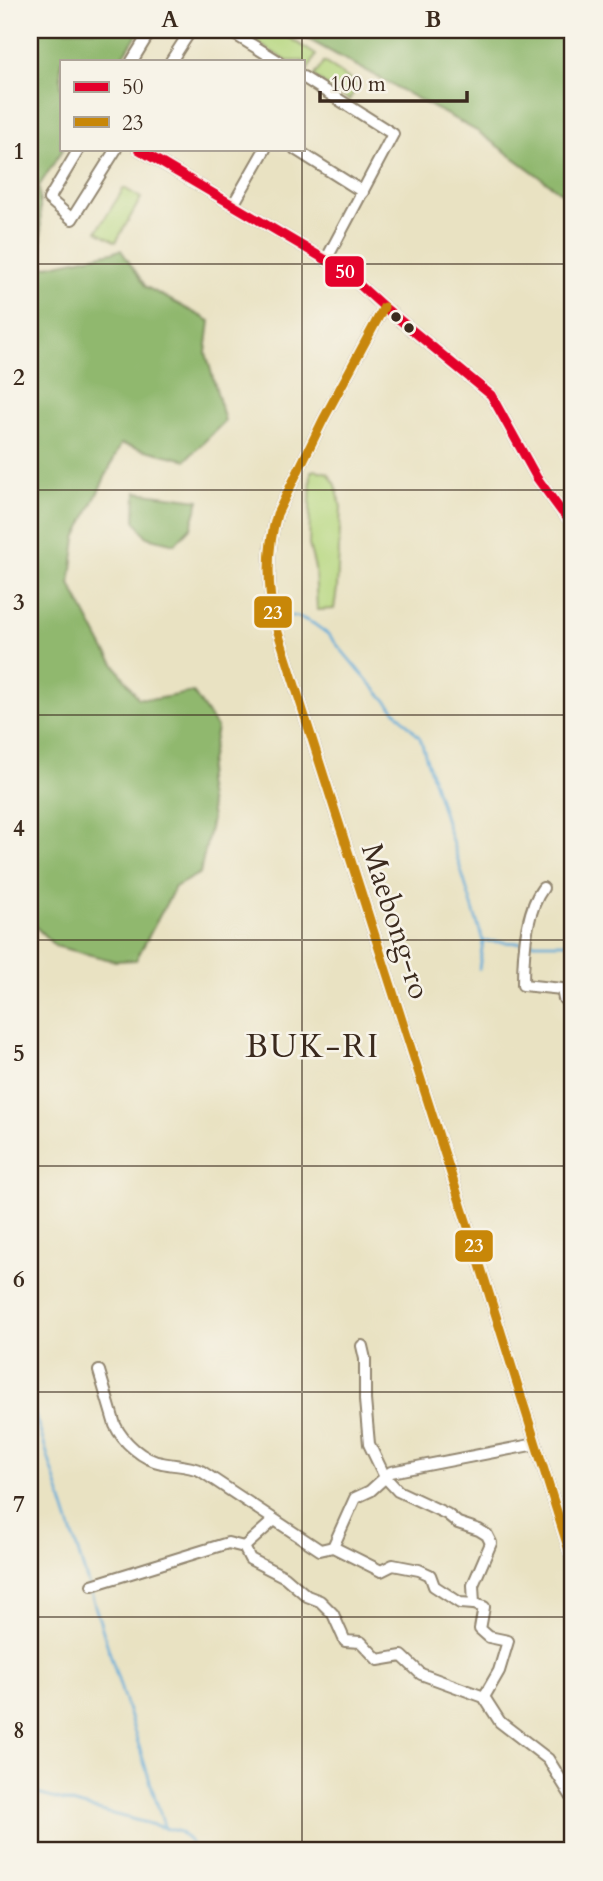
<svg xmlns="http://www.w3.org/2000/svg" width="603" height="1881" viewBox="0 0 603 1881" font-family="Cardo,serif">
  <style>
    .green { fill: #b6d77f; stroke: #78804e; stroke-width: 2 }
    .forest { fill: #90b86e; stroke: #667146; stroke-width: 2 }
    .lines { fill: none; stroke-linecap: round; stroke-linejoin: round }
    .stream { stroke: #60aad8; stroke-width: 2.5 }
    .street-casing { stroke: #928670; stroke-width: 14 }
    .street { stroke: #fff; stroke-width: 10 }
    .bus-1-casing { stroke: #f7f3e8; stroke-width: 14 }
    .bus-2-casing { stroke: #f7f3e8; stroke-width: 14 }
    .bus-1 { stroke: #e4002b; stroke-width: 9 }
    .bus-2 { stroke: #c88708; stroke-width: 9 }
    .grid { fill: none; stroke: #3b2a1e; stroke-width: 2; stroke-opacity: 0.55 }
    .bus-dot { fill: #3b2a1e; stroke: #f7f3e8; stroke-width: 2.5 }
    .labels { text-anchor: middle; stroke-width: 5; stroke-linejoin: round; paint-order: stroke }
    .street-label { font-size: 30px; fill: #3b2a1e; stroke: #f7f3e8 }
    .quarter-label { font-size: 33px; letter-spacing: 2px; fill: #3b2a1e; stroke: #f7f3e8 }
    .line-badge { stroke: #f7f3e8; stroke-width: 2.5 }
    .badge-label { font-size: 19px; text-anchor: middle; font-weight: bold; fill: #fff }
    .neatline { fill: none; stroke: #3b2a1e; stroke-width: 2.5 }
    .grid-label { font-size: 23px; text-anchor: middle; font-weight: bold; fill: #3b2a1e }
  </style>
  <rect width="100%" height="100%" fill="#f7f3e8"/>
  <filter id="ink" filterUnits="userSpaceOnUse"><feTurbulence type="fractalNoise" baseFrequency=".0143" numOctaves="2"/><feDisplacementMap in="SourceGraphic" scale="14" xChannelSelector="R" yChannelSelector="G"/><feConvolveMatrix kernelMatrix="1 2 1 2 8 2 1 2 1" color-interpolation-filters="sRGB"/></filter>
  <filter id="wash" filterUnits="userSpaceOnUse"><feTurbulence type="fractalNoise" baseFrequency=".00686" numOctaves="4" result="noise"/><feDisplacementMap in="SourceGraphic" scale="28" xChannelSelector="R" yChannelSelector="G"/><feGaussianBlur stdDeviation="1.57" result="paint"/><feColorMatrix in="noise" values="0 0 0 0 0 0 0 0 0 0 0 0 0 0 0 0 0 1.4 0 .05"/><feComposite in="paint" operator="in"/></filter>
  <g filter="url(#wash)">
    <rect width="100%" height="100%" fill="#e9e2c2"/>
    <g class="green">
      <polygon points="237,30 278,30 316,55 306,73 303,71 303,61 287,61"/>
      <polygon points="324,62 358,85 349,100 314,77"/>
      <polygon points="124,188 141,198 116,242 97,231"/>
      <polygon points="316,470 328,473 336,485 341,507 337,589 334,609 317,610 315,568 309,545 311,471"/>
    </g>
    <g class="forest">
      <polygon points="30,30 140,30 120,61 61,61 61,149 63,149 39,186 43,267 121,250 146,287 210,321 206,353 225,421 186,460 121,444 76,538 70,584 104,649 138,698 156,699 193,692 217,728 206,781 212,819 200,873 175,887 136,960 115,961 55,946 30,921"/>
      <polygon points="291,30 573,30 573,201 477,131"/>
      <polygon points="136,492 199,500 191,527 175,544 147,537 135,521"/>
    </g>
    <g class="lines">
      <g class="stream">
        <polyline points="284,615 299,617 314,624 329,635 359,671 420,738 483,941 479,969"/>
        <polyline points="483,941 521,943"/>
        <polyline points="528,943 573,943"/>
        <polyline points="31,1402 165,1829"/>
        <polyline points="30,1792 180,1832 191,1843 195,1851"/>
      </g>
    </g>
  </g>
  <g filter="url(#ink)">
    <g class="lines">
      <defs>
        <g id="street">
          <polyline points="228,30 278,61"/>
          <polyline points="132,61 151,30"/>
          <polyline points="171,61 191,30"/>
          <polyline points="303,77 393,134 326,260"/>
          <polyline points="79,149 49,199 72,219 116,149"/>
          <polyline points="138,149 343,270 384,307 491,395 537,478 562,512 573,524"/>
          <polyline points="295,149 363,192"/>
          <polyline points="233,205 265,149"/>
          <path d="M384 307 323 420 277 514C266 551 267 586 275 623L476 1252 573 1563"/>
          <path d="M543 888C525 912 523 955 523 985L562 989 564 999"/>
          <polyline points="362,1346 365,1359 365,1400 369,1444 385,1477 398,1491 447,1514 458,1523 479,1530 487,1535 491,1543 473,1585 474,1604"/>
          <path d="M99 1371 115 1425C123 1442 143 1460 162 1463 176 1466 188 1465 201 1471L320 1550 333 1547 381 1571 393 1565 419 1570 430 1575 434 1586 460 1603 474 1604 484 1607 480 1629 489 1637 508 1641 499 1671 484 1697"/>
          <polyline points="244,1547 273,1521"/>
          <polyline points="333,1547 355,1498 370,1491 391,1472 536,1444"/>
          <polyline points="92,1585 228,1543 244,1547 250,1559 285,1577 307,1596 320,1601 333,1614 345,1641 361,1642 378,1660 402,1656 421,1674 484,1697 500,1722 548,1759 573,1799"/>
        </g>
      </defs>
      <use href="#street" class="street-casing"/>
      <use href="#street" class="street"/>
      <defs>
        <polyline id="bus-1" points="138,149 343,270 384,307 491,395 537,478 562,512 573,524"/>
        <path id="bus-2" d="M384 307 323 420 277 514C266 551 267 586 275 623L476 1252 573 1563"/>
      </defs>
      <use href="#bus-1" class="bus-1-casing"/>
      <use href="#bus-2" class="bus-2-casing"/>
      <use href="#bus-1" class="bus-1"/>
      <use href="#bus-2" class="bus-2"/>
    </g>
  </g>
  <path class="grid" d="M302 30V61M302 149V1851M30 264H573M30 490H573M30 715H573M30 940H573M30 1166H573M30 1392H573M30 1617H573"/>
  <g class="bus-dot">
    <circle cx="396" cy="317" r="6"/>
    <circle cx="409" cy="328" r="6"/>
  </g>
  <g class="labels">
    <g class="street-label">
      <text transform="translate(396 921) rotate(72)" y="10">Maebong-ro</text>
    </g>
    <g class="quarter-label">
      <text x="313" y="1057">BUK-RI</text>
    </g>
  </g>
  <g class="line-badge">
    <rect x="324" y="255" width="41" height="33" rx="7" fill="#e4002b"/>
    <rect x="253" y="595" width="40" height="34" rx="7" fill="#c88708"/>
    <rect x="454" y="1229" width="40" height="34" rx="7" fill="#c88708"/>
  </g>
  <g class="badge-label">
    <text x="345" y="278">50</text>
    <text x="273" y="619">23</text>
    <text x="474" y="1252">23</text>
  </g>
  <rect width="603" height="1881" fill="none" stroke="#f7f3e8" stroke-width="77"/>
  <rect x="60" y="60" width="245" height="91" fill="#f7f3e8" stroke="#aca397" stroke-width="2"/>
  <rect x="74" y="82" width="35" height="10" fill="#e4002b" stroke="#aca397" stroke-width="2"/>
  <text x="122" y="94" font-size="21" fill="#3b2a1e">50</text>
  <rect x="74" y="117" width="35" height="10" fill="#c88708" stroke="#aca397" stroke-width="2"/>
  <text x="122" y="130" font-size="21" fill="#3b2a1e">23</text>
  <path d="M320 91v10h147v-10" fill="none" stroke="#3b2a1e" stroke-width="3.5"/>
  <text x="330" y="91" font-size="21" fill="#3b2a1e" stroke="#f7f3e8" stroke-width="5" paint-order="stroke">100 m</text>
  <rect x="38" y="38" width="526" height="1804" class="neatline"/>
  <g class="grid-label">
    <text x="170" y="27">A</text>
    <text x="433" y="27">B</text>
    <text x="19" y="159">1</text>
    <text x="19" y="385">2</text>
    <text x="19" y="610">3</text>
    <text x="19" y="836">4</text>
    <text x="19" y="1061">5</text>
    <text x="19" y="1287">6</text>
    <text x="19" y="1512">7</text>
    <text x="19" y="1738">8</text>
  </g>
</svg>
